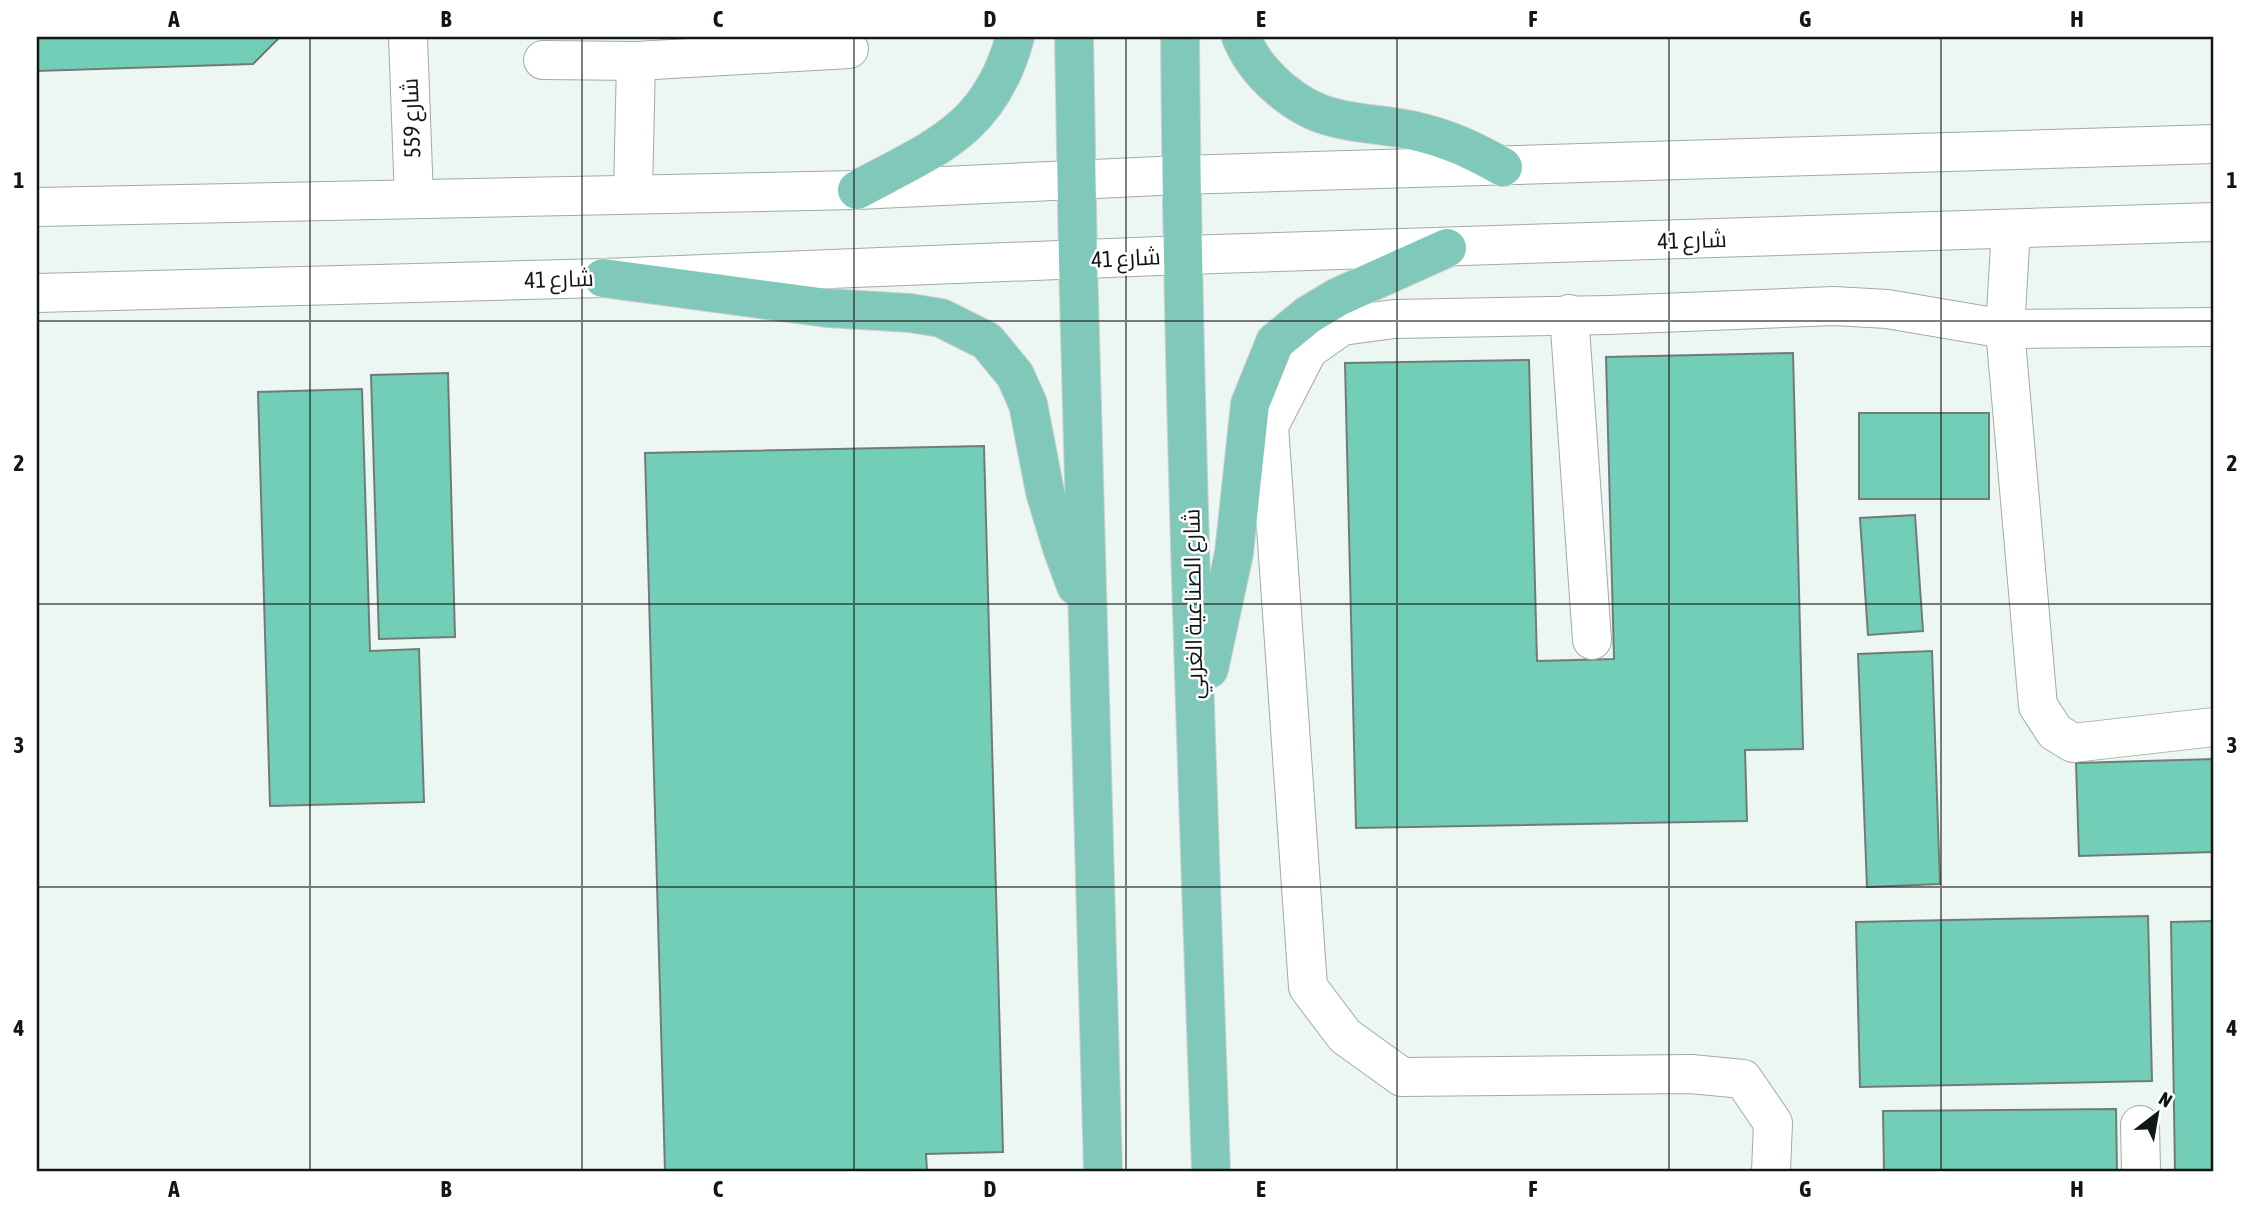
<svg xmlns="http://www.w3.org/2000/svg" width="2251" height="1208" viewBox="0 0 2251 1208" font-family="'Asap Condensed',Cairo,sans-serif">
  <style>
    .building { fill: #72ceb7; stroke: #717b77; stroke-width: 2 }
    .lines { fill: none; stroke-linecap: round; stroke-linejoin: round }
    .minor-casing { stroke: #a0aba8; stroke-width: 40 }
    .major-casing { stroke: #d0d0d0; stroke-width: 40 }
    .minor { stroke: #fff; stroke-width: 38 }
    .major { stroke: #80c8b9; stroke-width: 38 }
    .grid { fill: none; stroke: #121615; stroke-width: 2; stroke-opacity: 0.55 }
    .labels { text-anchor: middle; stroke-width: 5; stroke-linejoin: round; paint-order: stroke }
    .street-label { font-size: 23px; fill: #121615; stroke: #fff }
    .neatline { fill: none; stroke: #121615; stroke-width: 2.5 }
    .grid-label { font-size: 23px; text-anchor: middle; font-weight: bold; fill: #121615 }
  </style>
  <rect width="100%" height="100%" fill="#ecf7f4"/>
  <g class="building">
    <polygon points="37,37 280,37 253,64 37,71"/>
    <polygon points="1793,353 1803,749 1745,750 1747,821 1356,828 1345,363 1529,360 1537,661 1614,659 1606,357"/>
    <polygon points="448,373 455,637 379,639 371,375"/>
    <polygon points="362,389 370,651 419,649 424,802 270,806 258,392"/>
    <rect x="1859" y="413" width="130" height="86"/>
    <polygon points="984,446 1003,1152 926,1154 927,1171 665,1171 645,453"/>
    <polygon points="1915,515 1923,631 1868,635 1860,518"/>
    <polygon points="1932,651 1940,884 1867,887 1858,654"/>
    <polygon points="2214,759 2214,852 2079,856 2076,763"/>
    <polygon points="2148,916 2152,1081 1860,1087 1856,922"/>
    <polygon points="2214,921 2214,1171 2175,1171 2171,922"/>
    <polygon points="2116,1109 2117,1171 1884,1171 1883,1111"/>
  </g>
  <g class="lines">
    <defs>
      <g id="minor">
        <polyline points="408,37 414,199"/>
        <polyline points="543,60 636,61 849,49"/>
        <polyline points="633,194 636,61"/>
        <polyline points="37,207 857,190 1181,175 2214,144"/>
        <polyline points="2011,229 2005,329 2038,706 2055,732 2073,743 2214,727"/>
        <polyline points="37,293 603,278 1184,255 2214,222"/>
        <polyline points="1569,314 1592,640"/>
        <polyline points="2140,1125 2141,1171"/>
        <polyline points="1771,1171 1773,1123 1743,1079 1691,1074 1402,1077 1345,1036 1308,987 1269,426 1308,350 1342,326 1394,319 1609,315 1834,306 1887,309 2005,329 2214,327"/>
      </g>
      <g id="major">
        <polyline points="1074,37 1078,261 1103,1171"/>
        <path d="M1180 37C1183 415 1198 793 1211 1171"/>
        <path d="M1241 37C1256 74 1296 109 1335 118 1363 125 1392 125 1419 132 1452 140 1474 151 1503 167"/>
        <path d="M857 190C935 148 990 130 1015 37"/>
        <polyline points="603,278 827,308 910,313 941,318 987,341 1015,375 1028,404 1045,492 1062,548 1076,586"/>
        <polyline points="1209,669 1234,553 1250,404 1275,342 1308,315 1338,297 1447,248"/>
      </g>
    </defs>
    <use href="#minor" class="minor-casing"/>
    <use href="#major" class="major-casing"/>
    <use href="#minor" class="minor"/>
    <use href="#major" class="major"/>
  </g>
  <path class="grid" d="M310 37V1171M582 37V1171M854 37V1171M1126 37V1171M1397 37V1171M1669 37V1171M1941 37V1171M37 321H2214M37 604H2214M37 887H2214"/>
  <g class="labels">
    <g class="street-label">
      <text transform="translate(411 118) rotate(-92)" y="8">شارع 559</text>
      <text transform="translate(1692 240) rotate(-2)" y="8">شارع 41</text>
      <text transform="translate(1126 258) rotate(-3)" y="8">شارع 41</text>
      <text transform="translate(559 279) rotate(-2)" y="8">شارع 41</text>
      <text transform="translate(1193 604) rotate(-91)" y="8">شارع الصناعية الغربي</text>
    </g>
  </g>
  <rect width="2251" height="1208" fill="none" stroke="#ffffff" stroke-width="77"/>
  <g transform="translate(2157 1114) rotate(31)" stroke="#ffffff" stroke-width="5" paint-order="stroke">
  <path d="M0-5L12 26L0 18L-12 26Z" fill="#121615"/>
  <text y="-10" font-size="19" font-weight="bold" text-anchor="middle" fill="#121615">N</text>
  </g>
  <rect x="38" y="38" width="2174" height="1132" class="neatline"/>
  <g class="grid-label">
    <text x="174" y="27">A</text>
    <text x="446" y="27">B</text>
    <text x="718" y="27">C</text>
    <text x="990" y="27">D</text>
    <text x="1261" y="27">E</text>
    <text x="1533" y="27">F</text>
    <text x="1805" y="27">G</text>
    <text x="2077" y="27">H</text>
    <text x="19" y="188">1</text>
    <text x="2232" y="188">1</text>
    <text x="19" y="471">2</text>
    <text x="2232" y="471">2</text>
    <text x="19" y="753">3</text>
    <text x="2232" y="753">3</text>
    <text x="19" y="1036">4</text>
    <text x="2232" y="1036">4</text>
    <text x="174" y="1197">A</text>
    <text x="446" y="1197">B</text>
    <text x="718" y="1197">C</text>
    <text x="990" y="1197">D</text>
    <text x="1261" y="1197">E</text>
    <text x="1533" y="1197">F</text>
    <text x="1805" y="1197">G</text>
    <text x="2077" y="1197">H</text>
  </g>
</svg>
